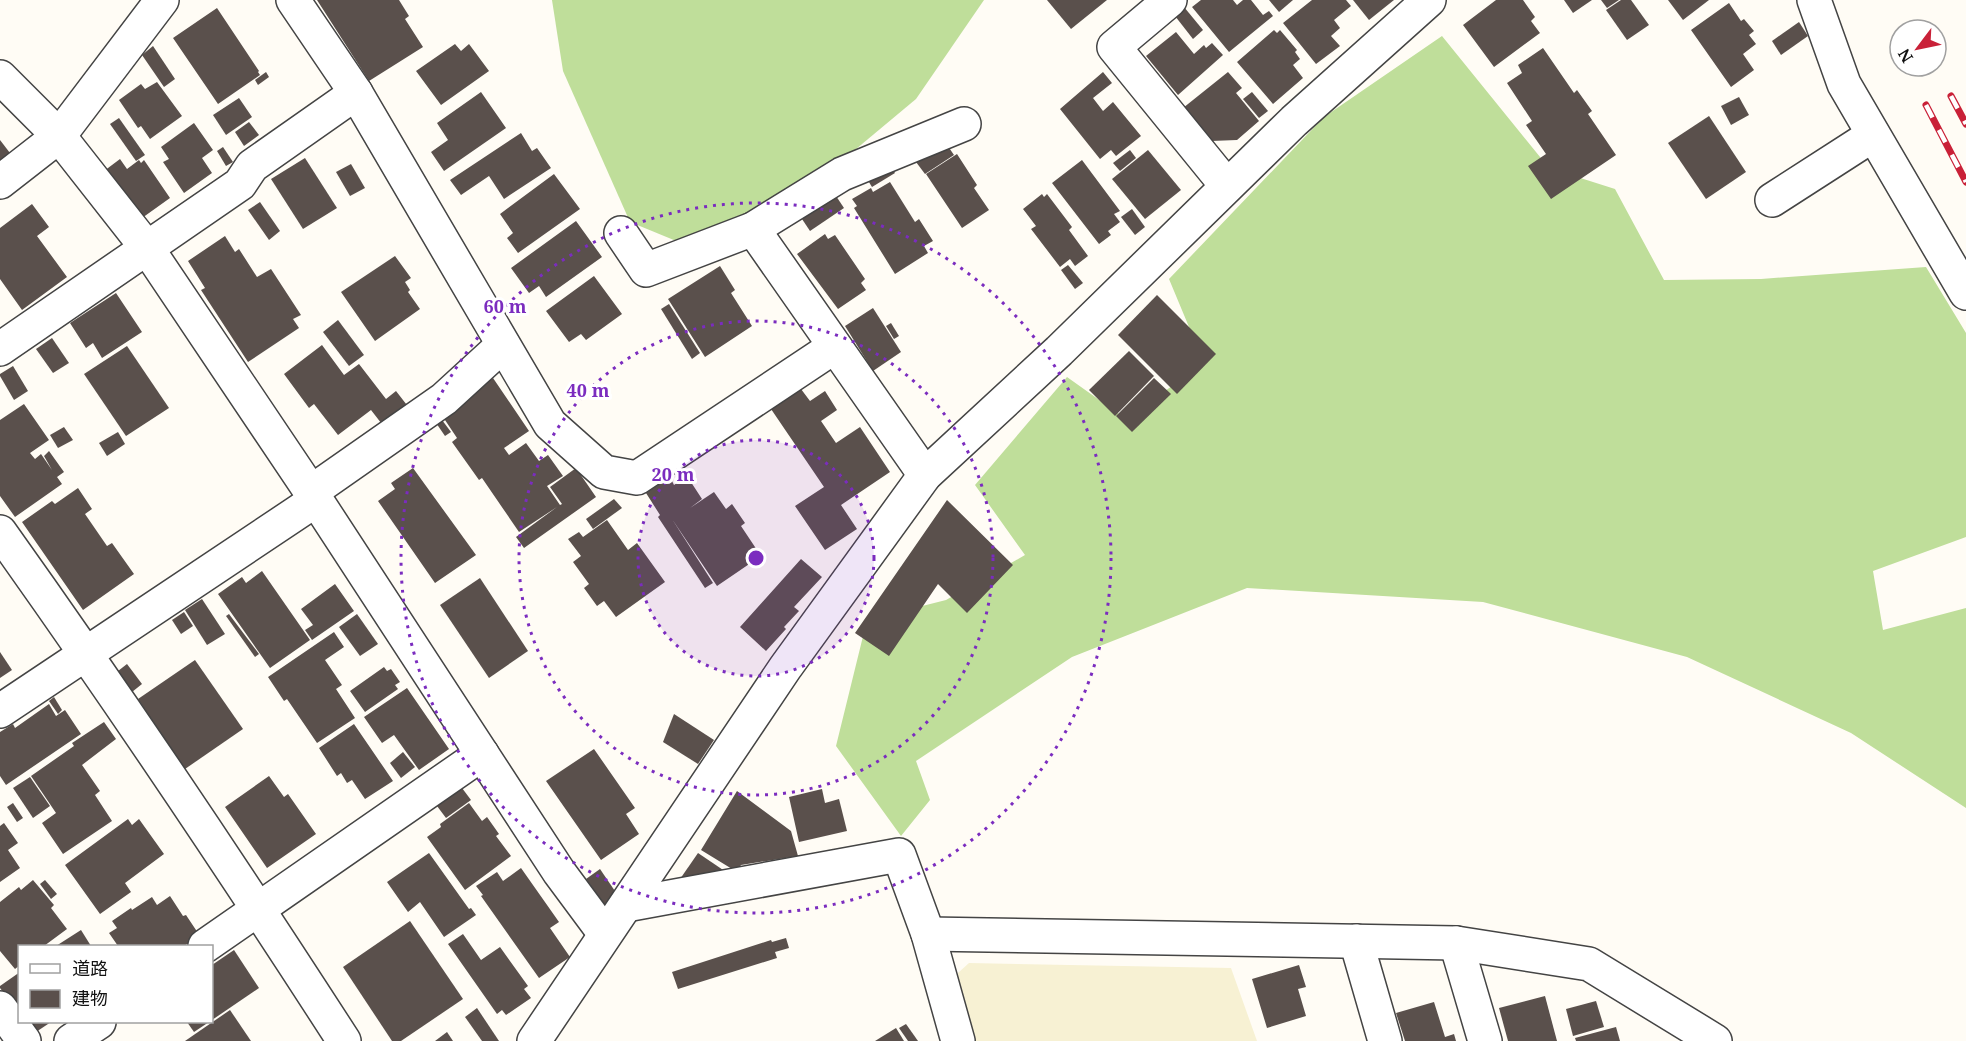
<svg xmlns="http://www.w3.org/2000/svg" width="1966" height="1041" viewBox="0 0 1966 1041" font-family="'Noto Serif','Noto Sans JP',serif">
  <style>
    .farmland { fill: #f7f1d3 }
    .forest { fill: #bfde9a }
    .building { fill: #5a504c }
    .lines { fill: none; stroke-linecap: round; stroke-linejoin: round }
    .street-casing { stroke: #444; stroke-width: 36 }
    .street { stroke: #fff; stroke-width: 33 }
    .rail-casing { stroke: #c92138; stroke-width: 7 }
    .rail { stroke: #fff; stroke-width: 4.5; stroke-dasharray: 14; stroke-linecap: butt }
    .ring { fill: none; stroke: #7b2cbf; stroke-width: 3; stroke-dasharray: 3 6 }
    .centre { fill: #7b2cbf; stroke: #fff; stroke-width: 3 }
    .ring-label { font-size: 18px; text-anchor: middle; font-weight: bold; fill: #7b2cbf; stroke: #fff; stroke-width: 6; stroke-linejoin: round; paint-order: stroke }
  </style>
  <rect width="100%" height="100%" fill="#fffcf5"/>
  <polygon class="farmland" points="969,963 1231,968 1257,1041 967,1041 948,982"/>
  <g class="forest">
    <polygon points="552,0 984,0 916,99 765,225 686,245 630,222 563,71"/>
    <polygon points="1442,36 1549,168 1615,189 1664,280 1761,279 1926,267 1966,333 1966,537 1873,571 1883,630 1966,608 1966,808 1851,733 1687,657 1483,602 1247,588 1072,657 916,761 930,800 901,836 836,746 867,620 946,600 1025,555 975,485 1067,377 1126,419 1204,363 1169,279 1324,117"/>
  </g>
  <g class="building">
    <polygon points="317,0 399,0 409,16 405,19 423,47 369,81"/>
    <polygon points="1047,0 1107,0 1071,29"/>
    <polygon points="1201,0 1233,0 1237,5 1243,0 1251,0 1263,15 1269,11 1273,16 1229,52 1192,7"/>
    <polygon points="1269,0 1293,0 1279,12"/>
    <polygon points="1312,0 1346,0 1351,6 1334,20 1340,28 1331,36 1340,46 1316,64 1283,23"/>
    <polygon points="1353,0 1394,0 1369,20"/>
    <polygon points="1496,0 1523,0 1535,17 1531,21 1540,33 1494,67 1463,25"/>
    <polygon points="1564,0 1592,0 1573,13"/>
    <polygon points="1601,0 1619,0 1607,8"/>
    <polygon points="1621,0 1631,0 1649,25 1627,40 1606,10"/>
    <polygon points="1668,0 1709,0 1683,20"/>
    <polygon points="1729,3 1741,21 1744,19 1754,31 1749,35 1756,44 1743,54 1754,70 1731,87 1691,30"/>
    <polygon points="1184,7 1203,30 1193,39 1175,16"/>
    <polygon points="217,8 259,71 258,72 260,75 218,104 173,38"/>
    <polygon points="1799,22 1808,36 1781,55 1772,41"/>
    <polygon points="1274,30 1277,33 1280,30 1297,50 1295,52 1300,59 1293,65 1303,78 1273,104 1237,62"/>
    <polygon points="1176,32 1194,54 1204,45 1206,48 1212,43 1223,55 1178,95 1146,56"/>
    <polygon points="455,44 461,51 469,44 489,71 441,105 416,71"/>
    <polygon points="153,46 175,79 164,87 142,55"/>
    <polygon points="1543,48 1574,93 1577,90 1592,111 1588,114 1616,155 1551,199 1528,166 1546,154 1526,125 1532,121 1507,83 1522,73 1518,65"/>
    <polygon points="266,72 269,77 258,85 255,80"/>
    <polygon points="1103,72 1112,83 1093,98 1103,111 1113,102 1141,136 1116,156 1111,150 1100,159 1060,109"/>
    <polygon points="1228,72 1242,88 1236,93 1259,121 1237,140 1211,141 1183,108"/>
    <polygon points="157,82 182,116 150,139 141,126 138,128 119,100 141,84 145,89"/>
    <polygon points="481,92 506,128 444,171 431,152 448,140 437,123"/>
    <polygon points="1252,92 1268,111 1259,118 1243,99"/>
    <polygon points="1739,97 1749,115 1731,125 1721,106"/>
    <polygon points="239,98 252,117 226,135 213,115"/>
    <polygon points="1709,116 1746,172 1706,199 1668,143"/>
    <polygon points="119,118 145,155 136,161 110,124"/>
    <polygon points="249,122 259,135 244,146 235,132"/>
    <polygon points="194,123 213,150 202,158 212,173 184,193 163,162 169,159 161,147"/>
    <polygon points="521,133 532,151 537,148 551,168 504,199 489,176 461,195 450,180"/>
    <polygon points="0,140 10,153 0,161"/>
    <polygon points="945,142 954,155 925,174 916,162"/>
    <polygon points="223,147 233,162 226,166 217,151"/>
    <polygon points="1130,150 1136,158 1120,171 1113,163"/>
    <polygon points="1148,150 1181,190 1145,219 1112,179"/>
    <polygon points="957,154 977,185 974,188 989,210 962,228 926,174"/>
    <polygon points="305,158 337,208 303,229 271,179"/>
    <polygon points="120,159 127,169 139,160 141,163 144,160 170,198 142,218 104,171"/>
    <polygon points="887,160 895,173 872,187 864,174"/>
    <polygon points="1082,160 1120,211 1114,214 1120,222 1108,231 1111,235 1099,244 1052,183"/>
    <polygon points="351,164 365,188 350,196 336,172"/>
    <polygon points="554,174 580,209 518,253 507,238 513,233 500,214"/>
    <polygon points="890,182 915,222 919,219 933,241 924,246 928,253 895,274 854,208 857,206 852,199 871,188 873,192"/>
    <polygon points="1042,194 1044,197 1047,194 1072,227 1069,230 1088,256 1075,266 1070,259 1060,267 1031,229 1036,226 1023,209"/>
    <polygon points="836,196 844,208 810,231 802,219"/>
    <polygon points="260,202 280,231 269,240 248,210"/>
    <polygon points="32,204 49,227 37,236 67,277 22,310 0,279 0,228"/>
    <polygon points="1132,209 1145,227 1135,235 1121,217"/>
    <polygon points="576,221 602,257 546,297 539,286 529,293 511,268"/>
    <polygon points="825,234 828,239 835,235 865,279 861,283 866,290 838,309 797,254"/>
    <polygon points="225,236 235,252 239,249 257,277 271,269 301,315 293,319 299,328 248,362 201,290 205,288 188,261"/>
    <polygon points="395,256 411,278 405,282 410,290 408,292 420,309 375,341 341,292"/>
    <polygon points="1068,265 1083,283 1075,289 1061,270"/>
    <polygon points="720,266 735,290 731,293 752,326 705,357 668,299"/>
    <polygon points="594,276 622,314 586,340 581,334 569,342 546,311"/>
    <polygon points="116,293 142,332 102,358 93,343 86,348 70,323"/>
    <polygon points="1157,295 1216,354 1177,394 1118,335"/>
    <polygon points="669,304 700,353 692,359 661,309"/>
    <polygon points="873,308 901,352 873,371 845,326"/>
    <polygon points="338,320 364,355 349,366 323,332"/>
    <polygon points="891,323 899,336 894,339 886,326"/>
    <polygon points="52,338 69,363 53,373 36,349"/>
    <polygon points="322,345 344,375 359,364 386,399 396,391 410,409 385,428 371,410 338,435 314,404 309,408 284,374"/>
    <polygon points="127,346 169,408 126,436 84,374"/>
    <polygon points="1129,351 1154,376 1115,416 1089,390"/>
    <polygon points="13,366 28,391 14,400 0,376 0,374"/>
    <polygon points="493,378 529,431 504,448 509,455 526,443 539,461 548,455 563,476 547,486 560,505 562,504 550,487 576,468 596,497 524,548 516,537 557,507 519,532 482,478 479,480 452,442 457,438 441,414"/>
    <polygon points="1154,378 1171,394 1132,432 1116,416"/>
    <polygon points="801,389 810,401 825,391 837,410 821,421 836,443 860,427 890,472 841,505 857,529 825,550 795,506 824,487 771,409"/>
    <polygon points="24,404 49,440 30,453 35,459 41,454 52,470 44,456 49,451 64,472 57,477 62,484 15,517 0,496 0,420"/>
    <polygon points="439,416 451,432 445,436 434,420"/>
    <polygon points="64,427 73,440 58,448 50,435"/>
    <polygon points="118,432 125,444 107,456 99,443"/>
    <polygon points="413,468 476,555 435,583 378,501 395,489 391,483"/>
    <polygon points="687,476 702,499 690,508 714,492 726,509 732,504 745,523 741,526 761,556 717,586 672,519 713,583 705,588 658,517 660,515 646,493 670,477 674,485"/>
    <polygon points="78,488 92,509 85,514 107,546 112,543 134,574 83,610 22,522 52,501 55,504"/>
    <polygon points="614,499 622,508 593,529 586,519"/>
    <polygon points="947,500 1013,565 967,613 938,584 889,656 855,633"/>
    <polygon points="607,520 628,550 637,543 665,582 616,617 604,601 597,606 584,588 589,584 573,562 581,556 568,539 579,532 583,537"/>
    <polygon points="801,559 822,577 794,607 799,611 784,627 786,629 766,651 740,627"/>
    <polygon points="262,571 310,640 270,668 218,594 242,577 246,583"/>
    <polygon points="480,578 528,651 489,678 440,605"/>
    <polygon points="335,584 354,611 312,640 305,630 313,625 301,609"/>
    <polygon points="202,599 225,634 207,645 185,610"/>
    <polygon points="184,612 193,626 181,634 172,620"/>
    <polygon points="229,614 259,654 255,657 226,616"/>
    <polygon points="357,614 378,644 360,656 339,627"/>
    <polygon points="334,632 344,647 325,660 342,685 336,689 355,718 317,743 287,699 284,701 268,677"/>
    <polygon points="0,652 12,670 0,678"/>
    <polygon points="195,660 243,729 185,769 138,699"/>
    <polygon points="127,664 142,684 132,692 118,671"/>
    <polygon points="384,667 387,671 391,669 400,682 395,685 398,689 365,712 350,691"/>
    <polygon points="407,688 449,749 419,770 394,735 382,743 364,717"/>
    <polygon points="54,697 62,710 58,714 49,701"/>
    <polygon points="49,704 56,716 65,710 81,734 6,785 0,776 0,732 13,724 15,728"/>
    <polygon points="674,714 714,740 698,764 663,742"/>
    <polygon points="104,722 116,739 82,765 100,791 95,795 112,821 63,854 42,823 56,813 31,776 74,746 72,743"/>
    <polygon points="354,724 393,781 365,799 352,780 347,783 341,773 337,776 319,748"/>
    <polygon points="594,749 635,808 626,814 639,834 601,860 546,781"/>
    <polygon points="403,752 415,767 401,778 390,763"/>
    <polygon points="269,776 284,797 288,794 316,834 267,868 225,807"/>
    <polygon points="30,777 50,806 33,818 13,788"/>
    <polygon points="462,788 471,800 446,818 437,806"/>
    <polygon points="822,789 825,803 839,799 847,831 799,842 789,797"/>
    <polygon points="737,791 791,831 798,856 741,865 737,872 701,850"/>
    <polygon points="13,803 23,818 17,822 7,807"/>
    <polygon points="469,803 482,821 487,817 499,834 496,836 511,856 465,890 427,837 441,827 440,824"/>
    <polygon points="128,819 132,825 139,819 164,854 125,883 131,892 100,914 65,865"/>
    <polygon points="4,823 18,843 8,850 20,868 0,882 0,826"/>
    <polygon points="429,853 469,909 471,908 476,915 444,937 420,902 408,912 387,882"/>
    <polygon points="698,853 732,876 678,882"/>
    <polygon points="521,868 559,922 550,928 570,957 539,978 481,896 483,895 476,886 497,872 503,881"/>
    <polygon points="600,869 619,897 606,907 586,879"/>
    <polygon points="33,880 54,905 51,908 67,929 44,946 20,946 20,965 15,969 0,951 0,902 19,887 21,890"/>
    <polygon points="45,880 57,894 51,899 40,884"/>
    <polygon points="170,896 183,916 186,915 200,936 184,946 118,946 109,933 117,928 112,921 131,908 132,910 152,897 157,905"/>
    <polygon points="410,921 463,999 401,1041 392,1041 343,967"/>
    <polygon points="81,930 91,946 56,946"/>
    <polygon points="463,934 481,960 500,947 528,986 524,989 531,998 506,1015 502,1010 497,1014 448,944"/>
    <polygon points="786,938 789,948 775,952 777,958 678,989 672,972 771,940 772,942"/>
    <polygon points="234,950 259,988 212,1020 212,965"/>
    <polygon points="1299,965 1306,987 1298,989 1306,1016 1267,1028 1252,979"/>
    <polygon points="20,972 20,1015 0,988 0,986"/>
    <polygon points="1545,996 1557,1041 1508,1041 1499,1008"/>
    <polygon points="1596,1001 1604,1027 1573,1036 1566,1009"/>
    <polygon points="1434,1002 1445,1037 1454,1034 1456,1041 1405,1041 1396,1013"/>
    <polygon points="477,1008 499,1041 482,1041 465,1017"/>
    <polygon points="230,1010 251,1041 185,1041"/>
    <polygon points="24,1022 51,1022 33,1034"/>
    <polygon points="187,1022 209,1022 194,1032"/>
    <polygon points="906,1024 918,1041 908,1041 899,1028"/>
    <polygon points="1616,1027 1620,1041 1576,1041 1575,1038"/>
    <polygon points="896,1028 904,1041 875,1041"/>
    <polygon points="447,1032 453,1041 435,1041"/>
  </g>
  <g class="lines">
    <defs>
      <g id="street">
        <polyline points="293,0 356,93 550,424 604,472 637,478 834,347"/>
        <polyline points="1170,0 1114,47 1227,186"/>
        <polyline points="1814,0 1844,84 1966,293"/>
        <polyline points="0,77 59,136 147,248 311,492 559,872 605,934"/>
        <polyline points="0,182 59,136 162,0"/>
        <polyline points="1772,200 1873,135"/>
        <polyline points="753,229 925,475"/>
        <polyline points="621,233 646,270 753,229 842,174 964,124"/>
        <polyline points="0,349 240,184 252,166 356,93"/>
        <polyline points="311,492 444,399 503,345"/>
        <path d="M0 532C119 699 233 869 344 1041"/>
        <polyline points="0,711 316,500"/>
        <polyline points="626,905 899,855 928,934 958,1041"/>
        <polyline points="928,934 1456,943 1589,964 1715,1041"/>
        <polyline points="1356,941 1385,1041"/>
        <polyline points="1456,943 1485,1041"/>
        <polyline points="205,946 482,754"/>
        <polyline points="0,1008 24,1041"/>
        <polyline points="71,1041 99,1022"/>
        <polyline points="534,1041 785,668 925,475 1059,351 1294,121 1429,0"/>
      </g>
    </defs>
    <use href="#street" class="street-casing"/>
    <use href="#street" class="street"/>
    <defs>
      <g id="rail">
        <polyline points="1951,96 1966,124"/>
        <polyline points="1926,105 1966,182"/>
      </g>
    </defs>
    <use href="#rail" class="rail-casing"/>
    <use href="#rail" class="rail"/>
  </g>
  <circle cx="756" cy="558" r="118" fill="#7b2cbf" fill-opacity=".12"/>
  <g class="ring">
    <circle cx="756" cy="558" r="118"/>
    <circle cx="756" cy="558" r="237"/>
    <circle cx="756" cy="558" r="355"/>
  </g>
  <circle cx="756" cy="558" r="9" class="centre"/>
  <g class="ring-label">
    <text x="505" y="313">60 m</text>
    <text x="588" y="397">40 m</text>
    <text x="673" y="481">20 m</text>
  </g>
  <rect x="18" y="945" width="195" height="78" fill="#ffffff" stroke="#a0a0a0" stroke-width="1.5"/>
  <rect x="30" y="964" width="30" height="9" fill="#ffffff" stroke="#a0a0a0" stroke-width="1.5"/>
  <text x="72" y="975" font-size="18" fill="#111111">道路</text>
  <rect x="30" y="990" width="30" height="18" fill="#5a504c" stroke="#a0a0a0" stroke-width="1.5"/>
  <text x="72" y="1005" font-size="18" fill="#111111">建物</text>
  <g transform="translate(1918 48) rotate(238)"><circle r="28" fill="#ffffff" stroke="#a0a0a0" stroke-width="1.5"/>
  <path d="M0-4.5L10 22L0 15L-10 22Z" fill="#c92138"/>
  <text y="-9" font-size="16" font-weight="bold" text-anchor="middle" fill="#111111">N</text>
  </g>
</svg>
